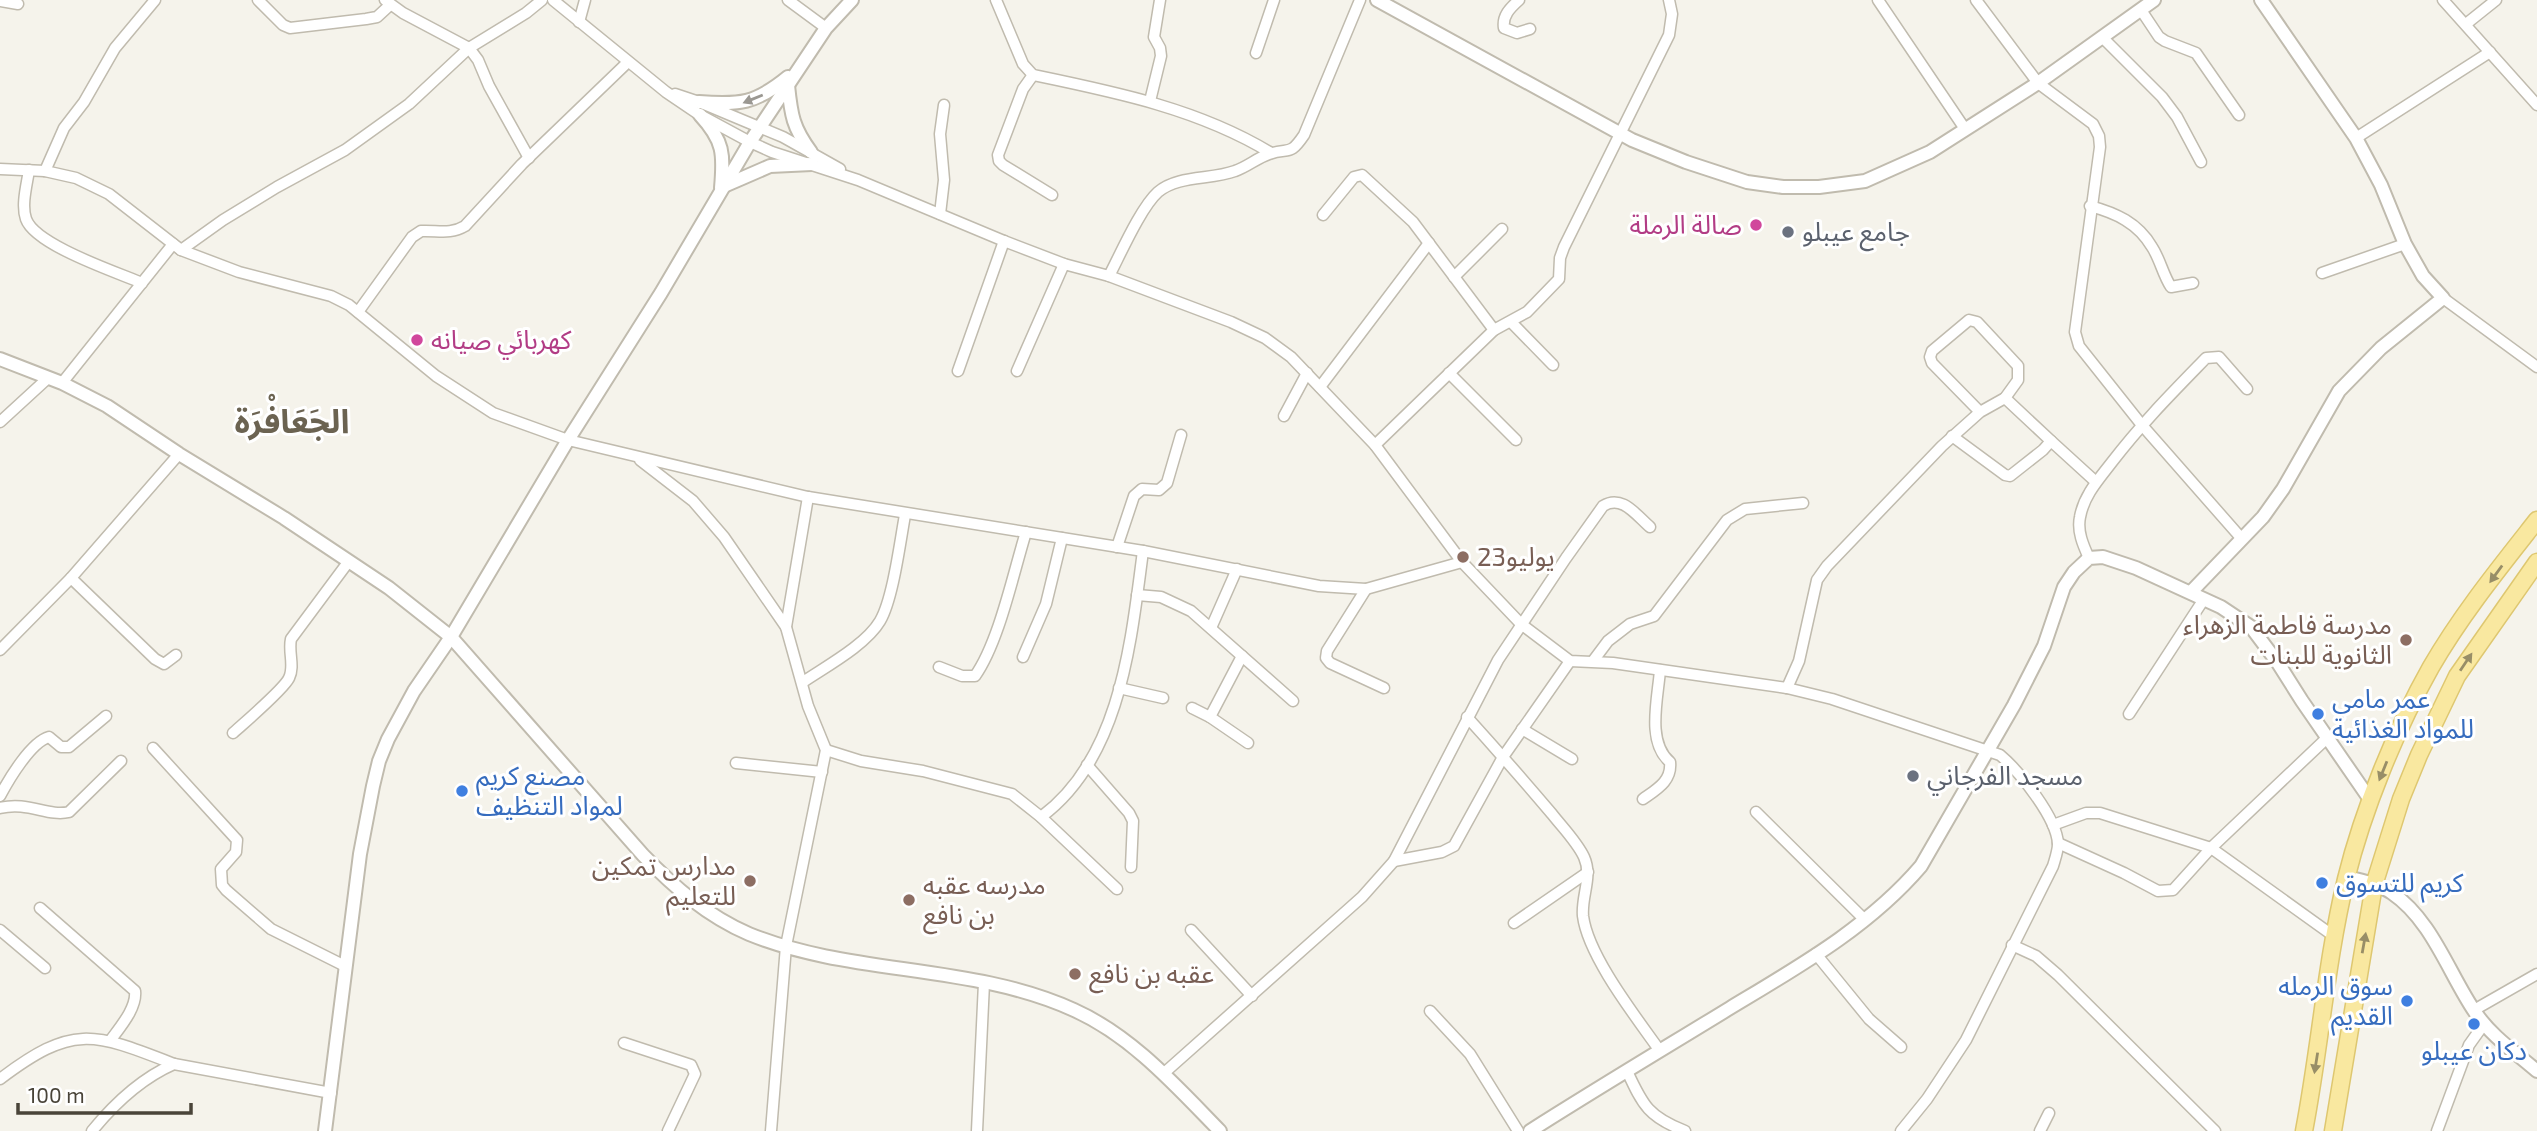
<svg xmlns="http://www.w3.org/2000/svg" width="2537" height="1131" viewBox="0 0 2537 1131" font-family="'Exo 2','Noto Sans Arabic',sans-serif">
  <style>
    .lines { fill: none; stroke-linecap: round; stroke-linejoin: round }
    .minor-casing { stroke: #c0bbae; stroke-width: 13 }
    .tertiary-casing { stroke: #c0bbae; stroke-width: 16 }
    .primary-casing { stroke: #dec770; stroke-width: 19 }
    .minor { stroke: #fff; stroke-width: 10 }
    .tertiary { stroke: #fff; stroke-width: 12 }
    .primary { stroke: #f9e8a0; stroke-width: 16 }
    .oneway { fill: #9b9892 }
    .oneway2 { fill: #988e67 }
    .hotel-dot { fill: #d1479c; stroke: #fff; stroke-width: 2.5 }
    .worship-dot { fill: #6b7280; stroke: #fff; stroke-width: 2.5 }
    .education-dot { fill: #8d6e63; stroke: #fff; stroke-width: 2.5 }
    .shop-dot { fill: #3f7fe0; stroke: #fff; stroke-width: 2.5 }
    .labels { text-anchor: middle; stroke-width: 6; stroke-linejoin: round; paint-order: stroke }
    .hotel-label { font-size: 26px; fill: #b23c85; stroke: #fff; text-anchor: end }
    .worship-label { font-size: 26px; fill: #5b616d; stroke: #fff; text-anchor: start }
    .education-label { font-size: 26px; fill: #785e54; stroke: #fff; text-anchor: start }
    .shop-label { font-size: 26px; fill: #366cbe; stroke: #fff; text-anchor: start }
    .district-label { font-size: 33px; font-weight: bold; fill: #6b6351; stroke: #fff }
  </style>
  <rect width="100%" height="100%" fill="#f5f3eb"/>
  <g class="lines">
    <defs>
      <g id="minor">
        <polyline points="258,0 283,25 290,28 366,19 377,17 390,5"/>
        <polyline points="385,0 403,13 469,48 478,60 489,86 529,158"/>
        <path d="M553 0 666 92 700 115 750 142 772 152 858 180 1004 241 1064 264 1109 276 1231 322 1265 338 1291 357 1375 445 1462 562 1521 624 1570 661 1613 663 1787 688 1832 699 2000 755C2019 771 2057 818 2058 844 2058 851 2055 859 2053 866L1966 1040 1927 1099 1901 1131"/>
        <polyline points="788,0 826,28"/>
        <path d="M996 0 1023 64 1033 75C1115 92 1199 109 1271 153"/>
        <path d="M1519 0C1510 8 1502 16 1504 28L1517 33 1530 29"/>
        <polyline points="1878,0 1965,129"/>
        <polyline points="1976,0 2038,83 2093,124 2099,136 2100,147 2075,332 2079,346 2141,424 2242,539"/>
        <polyline points="2443,0 2537,105"/>
        <polyline points="0,1 18,4"/>
        <polyline points="2141,10 2159,37 2165,41 2196,53 2239,115"/>
        <polyline points="579,22 585,0"/>
        <polyline points="2466,24 2496,0"/>
        <polyline points="2102,37 2162,97 2177,117 2201,162"/>
        <polyline points="1256,53 1274,0"/>
        <polyline points="1033,75 1023,89 998,155 999,161 1003,165 1052,195"/>
        <polyline points="675,94 699,102 783,137 840,169"/>
        <polyline points="1150,101 1161,56 1160,48 1154,37 1160,0"/>
        <polyline points="2356,138 2490,52"/>
        <polyline points="0,169 45,171 76,178 109,194 181,250 239,272 331,296 349,305 436,376 493,413 568,440 808,497 1143,551 1319,586 1366,589 1462,562"/>
        <path d="M29 170C27 184 21 205 26 219 35 245 116 272 142 283"/>
        <polyline points="45,171 64,128 84,102 115,48 155,0"/>
        <path d="M2090 206C2116 213 2138 223 2152 247 2160 259 2163 275 2171 287L2193 283"/>
        <polyline points="940,214 944,180 940,134 944,105"/>
        <polyline points="1323,215 1354,177 1362,175 1413,222 1494,330"/>
        <polyline points="181,250 223,220 277,187 345,150 409,104 469,48 526,13 542,0"/>
        <polyline points="2322,273 2405,244"/>
        <path d="M1109 276C1120 255 1141 207 1158 192 1178 175 1211 180 1235 171 1247 167 1257 158 1269 154 1290 147 1289 157 1304 135L1360 0"/>
        <polyline points="1454,277 1502,229"/>
        <polyline points="2443,298 2537,367"/>
        <path d="M358 312 412 237 421 231C437 230 450 235 465 226L522 164 628 62"/>
        <polyline points="1511,322 1553,365"/>
        <polyline points="958,371 1004,241"/>
        <polyline points="1017,371 1064,264"/>
        <polyline points="1449,373 1516,440"/>
        <polyline points="62,383 173,244"/>
        <polyline points="1320,387 1429,243"/>
        <polyline points="2005,398 2051,441"/>
        <polyline points="1284,416 1307,373"/>
        <polyline points="0,422 48,378"/>
        <polyline points="1952,436 2005,475 2010,476 2043,450 2051,441 2096,482"/>
        <polyline points="1375,445 1494,330 1527,312 1559,279 1560,258 1564,247 1669,35 1672,14 1669,0"/>
        <polyline points="640,460 693,501 724,537 786,627"/>
        <polyline points="1117,547 1134,496 1142,489 1159,490 1167,483 1181,435"/>
        <path d="M2089 558C2083 545 2077 531 2080 517 2084 495 2099 479 2112 462 2142 423 2172 393 2206 358L2219 357 2247 389"/>
        <polyline points="71,578 155,659 164,664 176,655"/>
        <polyline points="1366,589 1327,651 1326,658 1330,663 1384,688"/>
        <polyline points="1137,595 1161,597 1191,611 1293,701"/>
        <polyline points="1211,628 1237,569"/>
        <polyline points="0,650 71,578 179,454"/>
        <polyline points="1242,656 1210,717 1248,743"/>
        <polyline points="1023,657 1046,604 1062,538"/>
        <polyline points="1593,661 1608,641 1621,631 1630,624 1654,616 1727,520 1745,509 1803,503"/>
        <path d="M939 667 962 676H975C999 642 1013 574 1026 532"/>
        <path d="M803 682C825 667 866 645 880 621 893 599 900 542 905 515"/>
        <polyline points="1119,688 1163,698"/>
        <polyline points="1787,688 1799,661 1817,580 1827,566 1942,446 1980,412 2005,398 2018,380 2018,366 1977,322 1969,320 1932,351 1930,357 1932,363 1980,412"/>
        <polyline points="1192,708 1210,717"/>
        <polyline points="2129,714 2204,599"/>
        <path d="M1467 717C1496 749 1524 781 1552 814 1563 828 1577 842 1584 857 1593 877 1581 896 1583 916 1588 956 1636 1017 1660 1051"/>
        <polyline points="1522,729 1572,759"/>
        <path d="M233 733C244 723 284 689 289 678 295 666 288 652 291 639L349 561"/>
        <polyline points="153,748 237,840 236,852 221,869 222,885 226,890 271,929 345,966"/>
        <polyline points="826,750 861,761 923,771 1012,794 1041,817 1117,889"/>
        <polyline points="736,763 822,772"/>
        <polyline points="1087,765 1129,813 1133,821 1131,867"/>
        <path d="M0 796C9 779 31 742 49 737L61 747H69L106 716"/>
        <path d="M1643 799C1657 789 1672 781 1670 762 1646 742 1658 698 1660 670"/>
        <path d="M0 808C28 801 48 817 69 812L121 761"/>
        <polyline points="1756,812 1865,920"/>
        <path d="M1041 817C1121 758 1131 641 1143 551"/>
        <polyline points="2053,825 2086,813 2100,813 2211,848 2335,937"/>
        <polyline points="2058,843 2124,873 2158,891 2173,890 2211,848 2327,738"/>
        <polyline points="1394,861 1442,852 1454,846 1503,757 1570,661"/>
        <path d="M40 908 135 991C137 1008 120 1027 110 1041"/>
        <polyline points="1514,923 1588,872"/>
        <polyline points="0,930 45,968"/>
        <polyline points="1191,930 1252,996"/>
        <polyline points="2012,945 2036,956 2058,975 2215,1131"/>
        <polyline points="1816,954 1869,1019 1901,1047"/>
        <polyline points="2474,1010 2537,974"/>
        <polyline points="1430,1011 1470,1054 1518,1131"/>
        <polyline points="624,1043 691,1065 695,1074 668,1131"/>
        <path d="M1627 1071C1643 1106 1649 1117 1685 1131"/>
        <path d="M1163 1074 1362 897 1394 861 1498 660 1566 558 1603 506C1622 494 1636 515 1650 527"/>
        <path d="M0 1079C73 1024 92 1032 174 1064"/>
        <path d="M92 1131C114 1104 142 1078 174 1064L331 1093"/>
        <polyline points="771,1131 786,946 826,750 808,706 786,627 808,497"/>
        <polyline points="977,1131 984,983"/>
        <polyline points="2040,1131 2049,1113"/>
        <polyline points="2437,1131 2469,1045 2484,1024"/>
      </g>
      <g id="tertiary">
        <polyline points="1377,0 1632,140 1686,162 1747,182 1783,187 1819,187 1865,181 1930,152 2038,83 2154,0"/>
        <path d="M788 85C791 115 793 128 811 152"/>
        <path d="M699 102C740 105 755 104 788 77"/>
        <path d="M700 115C724 141 724 154 721 188"/>
        <polyline points="724,186 770,166 812,164"/>
        <path d="M0 359 62 383 107 406 179 454 284 518 389 588 451 637 643 855C674 887 707 916 749 934 852 976 971 963 1074 1010 1132 1036 1176 1086 1220 1131"/>
        <polyline points="2191,592 2263,517 2283,489 2339,391 2381,348 2443,298 2423,276 2405,244 2381,185 2356,138 2261,0"/>
        <path d="M2347 877C2362 881 2379 884 2392 893 2432 920 2449 974 2475 1012 2491 1036 2515 1052 2537 1071"/>
        <polyline points="325,1131 360,854 373,786 379,761 388,739 414,691 451,637 568,440 661,293 750,142 826,28 852,0"/>
        <path d="M1530 1131C1596 1089 1663 1049 1730 1008 1798 967 1869 927 1921 866L2014 705 2044 646 2064 587 2074 572 2089 558 2103 557 2136 568 2221 607 2251 627 2278 663 2302 701 2371 801"/>
      </g>
      <g id="primary">
        <path d="M2304 1131C2320 1048 2326 962 2346 879 2363 810 2396 729 2431 667 2461 615 2500 567 2537 520"/>
        <polyline points="2333,1131 2374,885 2401,799 2419,755 2457,676 2537,562"/>
      </g>
    </defs>
    <use href="#minor" class="minor-casing"/>
    <use href="#tertiary" class="tertiary-casing"/>
    <use href="#primary" class="primary-casing"/>
    <use href="#minor" class="minor"/>
    <use href="#tertiary" class="tertiary"/>
    <use href="#primary" class="primary"/>
  </g>
  <defs><path id="oneway-solid" d="M-6-.8H1V-3.2L6.5 0L1 3.2V.8H-6Z" transform="scale(1.75)"/></defs>
  <use class="oneway" href="#oneway-solid" transform="translate(753 99) rotate(158)"/>
  <g class="oneway2">
    <use href="#oneway-solid" transform="translate(2496 574) rotate(126)"/>
    <use href="#oneway-solid" transform="translate(2466 662) rotate(-56)"/>
    <use href="#oneway-solid" transform="translate(2383 771) rotate(112)"/>
    <use href="#oneway-solid" transform="translate(2364 943) rotate(-80)"/>
    <use href="#oneway-solid" transform="translate(2316 1063) rotate(99)"/>
  </g>
  <g class="hotel-dot">
    <circle cx="1756" cy="225" r="7"/>
    <circle cx="417" cy="340" r="7"/>
  </g>
  <g class="worship-dot">
    <circle cx="1788" cy="232" r="7"/>
    <circle cx="1913" cy="776" r="7"/>
  </g>
  <g class="education-dot">
    <circle cx="1463" cy="557" r="7"/>
    <circle cx="2406" cy="640" r="7"/>
    <circle cx="750" cy="881" r="7"/>
    <circle cx="909" cy="900" r="7"/>
    <circle cx="1075" cy="974" r="7"/>
  </g>
  <g class="shop-dot">
    <circle cx="2318" cy="714" r="7"/>
    <circle cx="462" cy="791" r="7"/>
    <circle cx="2322" cy="883" r="7"/>
    <circle cx="2407" cy="1001" r="7"/>
    <circle cx="2474" cy="1024" r="7"/>
  </g>
  <g class="labels">
    <g class="hotel-label">
      <text x="1742" y="234">صالة الرملة</text>
      <text x="431" y="349" text-anchor="start">كهربائي صيانه</text>
    </g>
    <g class="worship-label">
      <text x="1802" y="241">جامع عيبلو</text>
      <text x="1927" y="785">مسجد الفرجاني</text>
    </g>
    <g class="education-label">
      <text x="1477" y="566">23يوليو</text>
      <text x="2392" y="634" text-anchor="end">مدرسة فاطمة الزهراء<tspan x="2392" dy="30">الثانوية للبنات</tspan></text>
      <text x="736" y="875" text-anchor="end">مدارس تمكين<tspan x="736" dy="30">للتعليم</tspan></text>
      <text x="923" y="894">مدرسه عقبه<tspan x="923" dy="30">بن نافع</tspan></text>
      <text x="1089" y="983">عقبه بن نافع</text>
    </g>
    <g class="shop-label">
      <text x="2332" y="708">عمر مامي<tspan x="2332" dy="30">للمواد الغذائية</tspan></text>
      <text x="476" y="785">مصنع كريم<tspan x="476" dy="30">لمواد التنظيف</tspan></text>
      <text x="2336" y="892">كريم للتسوق</text>
      <text x="2393" y="995" text-anchor="end">سوق الرمله<tspan x="2393" dy="30">القديم</tspan></text>
      <text x="2474" y="1060" text-anchor="middle">دكان عيبلو</text>
    </g>
    <g class="district-label">
      <text x="292" y="433">الجَعَافْرَة</text>
    </g>
  </g>
  <path d="M18 1103v10h173v-10" fill="none" stroke="#494439" stroke-width="3.5"/>
  <text x="28" y="1103" font-size="21" fill="#494439" stroke="#ffffff" stroke-width="5" paint-order="stroke">100 m</text>
</svg>
